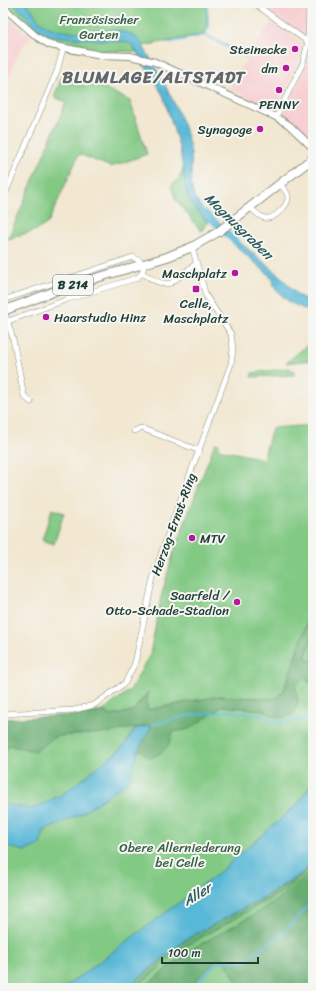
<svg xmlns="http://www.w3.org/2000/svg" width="316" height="991" viewBox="0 0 316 991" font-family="Sriracha,sans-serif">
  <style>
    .built { fill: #f7cfd1 }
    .green { fill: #82c984; stroke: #50835c }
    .forest { fill: #69ad72; stroke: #447553 }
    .water { fill: #59b8d7; stroke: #3c7a86 }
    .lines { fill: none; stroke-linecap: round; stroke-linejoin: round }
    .stream { stroke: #59b8d7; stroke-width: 2 }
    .canal { stroke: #59b8d7; stroke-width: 7 }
    .minor-casing { stroke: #889282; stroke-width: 6 }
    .tertiary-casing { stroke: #889282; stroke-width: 8 }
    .primary-casing { stroke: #889282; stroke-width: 10 }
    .minor { stroke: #fff; stroke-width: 5 }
    .tertiary { stroke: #fff; stroke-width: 6 }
    .primary { stroke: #fff; stroke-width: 8 }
    .poi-dot { fill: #b5179e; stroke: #f6f6f2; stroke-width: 1.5 }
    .labels { text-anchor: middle; stroke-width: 4; stroke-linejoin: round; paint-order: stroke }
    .shield { fill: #f6f6f2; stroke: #60746d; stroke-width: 1 }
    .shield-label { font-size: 12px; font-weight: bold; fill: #1f3d34 }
    .park-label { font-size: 13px; fill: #386048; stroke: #f6f6f2 }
    .poi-label { font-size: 13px; fill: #1f3d34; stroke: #f6f6f2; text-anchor: end }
    .street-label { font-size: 13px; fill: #1f3d34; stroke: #f6f6f2 }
    .water-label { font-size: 14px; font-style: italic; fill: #2e5c5d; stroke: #f6f6f2 }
    .district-label { font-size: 17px; font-weight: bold; letter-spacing: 1px; fill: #636669; stroke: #f6f6f2 }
  </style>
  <rect width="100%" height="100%" fill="#f6f6f2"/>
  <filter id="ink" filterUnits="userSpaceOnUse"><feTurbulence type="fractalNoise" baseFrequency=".025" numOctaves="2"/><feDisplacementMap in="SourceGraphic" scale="8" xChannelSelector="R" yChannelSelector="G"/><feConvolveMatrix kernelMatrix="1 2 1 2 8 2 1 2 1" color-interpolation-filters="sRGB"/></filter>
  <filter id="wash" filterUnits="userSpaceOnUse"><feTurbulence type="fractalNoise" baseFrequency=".012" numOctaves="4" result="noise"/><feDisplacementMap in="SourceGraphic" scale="16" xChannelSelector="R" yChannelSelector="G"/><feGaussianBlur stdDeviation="0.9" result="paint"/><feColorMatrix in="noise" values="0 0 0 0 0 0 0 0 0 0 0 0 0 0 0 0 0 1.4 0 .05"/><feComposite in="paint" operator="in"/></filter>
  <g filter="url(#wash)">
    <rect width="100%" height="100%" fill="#f2e7d0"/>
    <g class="built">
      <polygon points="255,3 313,3 313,137 283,115 306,64 309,42"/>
      <polygon points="3,12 31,37 20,50 3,91"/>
      <polygon points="271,22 303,44 299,63 276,108 273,109 228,88"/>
    </g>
    <g class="green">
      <path d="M4 3H206L207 26 204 34 143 46 140 50 136 52C112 50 88 53 65 48 47 44 18 16 4 3Z"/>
      <polygon points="62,76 99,85 130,101 147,154 111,167 79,154 48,223 37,230 8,239 66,102 54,97"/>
      <path d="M183 169C188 199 188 200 208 223L201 231 176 200 171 186 179 179Z"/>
      <polygon points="313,336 313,360 286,363 306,346"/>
      <polygon points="289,368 294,371 294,375 251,377 252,373"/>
      <polygon points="313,425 313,606 284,690 279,696 273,699 219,696 147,710 147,693 133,711 111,716 103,711 131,689 150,654 161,597 174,551 215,443 219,444 218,449 263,459 272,428"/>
      <polygon points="52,509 64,513 54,544 42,540"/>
      <polygon points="313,636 313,660 311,661 305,658"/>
      <polygon points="313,671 313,988 3,988 3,740 102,733 216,711 223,706 264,710 271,715 298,701 295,685 304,678 308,682"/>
    </g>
    <g class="forest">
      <path d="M313 606V636L305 657 311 661 313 660V686L304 678 295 685 298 701 294 714 283 718 271 715 264 710 223 706 189 729 173 732C169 748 165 752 149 758L139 749 151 725 106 733 56 736 36 751 8 745 3 756V719L75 715 103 711 111 716 133 711 148 692 147 710 219 696 273 699 279 696 284 690Z"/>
      <path d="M313 863V866L284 891 186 946 135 988H127C146 972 165 953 186 940 228 913 277 897 313 863Z"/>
      <polygon points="313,870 313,988 241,988 223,958 216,960 189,988 143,988 190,950 253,915 284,895"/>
    </g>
    <g class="water">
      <path d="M13 3H26C33 8 35 18 41 22 68 44 113 19 137 38 142 42 145 50 149 56 166 86 185 119 191 153 193 168 188 184 195 198 199 205 206 213 211 220L208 223 192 204 187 195 180 150 163 95 133 46 126 42 51 36 34 27 29 19Z"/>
      <polygon points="231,235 279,275 299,296 313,302 313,313 289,302 276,290 270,276 227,238"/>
      <polygon points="152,725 139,749 129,781 81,814 44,831 40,845 25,851 3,846 3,804 32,809 63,794 123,747 135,729"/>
      <polygon points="313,781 313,863 302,873 266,896 185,940 127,988 64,988 215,876 298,804"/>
    </g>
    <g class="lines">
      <g class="stream">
        <polyline points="207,3 208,26 205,35 245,56"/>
        <polyline points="167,43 205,35"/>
        <polyline points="152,725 186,716 228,711 262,715 272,722 313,719"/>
        <polyline points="193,988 216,963 225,961 242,962 285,932 313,900"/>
      </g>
      <polyline class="canal" points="205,213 237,243"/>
    </g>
  </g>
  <g filter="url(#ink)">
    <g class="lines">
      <defs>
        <g id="minor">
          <polyline points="254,3 308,42 313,44"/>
          <polyline points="276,117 303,63 308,42 309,3"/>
          <polyline points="3,199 57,71 63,49"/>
          <path d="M250 207C254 211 259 217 265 218 274 220 289 205 288 196 287 191 282 187 279 183"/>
          <path d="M142 273C151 278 160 286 171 283L197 263"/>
          <polyline points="3,300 133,257 145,264 142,273 137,278 68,299 3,323"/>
          <polyline points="4,310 13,339 24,396 31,402"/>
          <polyline points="134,431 141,428 200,451"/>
          <polyline points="3,714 74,710 94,705 125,683 135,663 153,578 171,525 231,364 233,349 231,334 206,296 192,247"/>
        </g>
        <polyline id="tertiary" points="3,7 37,37 50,45 101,55 130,56 155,62 276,117 289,125 313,148"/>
        <polyline id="primary" points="3,311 66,287 167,257 192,247 218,232 313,158"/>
      </defs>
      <use href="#minor" class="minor-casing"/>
      <use href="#tertiary" class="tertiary-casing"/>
      <use href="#primary" class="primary-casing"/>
      <use href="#minor" class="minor"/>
      <use href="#tertiary" class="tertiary"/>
      <use href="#primary" class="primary"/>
    </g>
  </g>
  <g class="poi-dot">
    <circle cx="295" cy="49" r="4"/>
    <circle cx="286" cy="68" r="4"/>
    <circle cx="279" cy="90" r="4"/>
    <circle cx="260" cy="129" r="4"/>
    <circle cx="235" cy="273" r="4"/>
    <rect x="192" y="285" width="8" height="8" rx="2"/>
    <circle cx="46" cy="317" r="4"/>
    <circle cx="192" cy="538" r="4"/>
    <circle cx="237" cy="602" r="4"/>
  </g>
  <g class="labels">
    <rect class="shield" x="53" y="275" width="40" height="20" rx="3"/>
    <g class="shield-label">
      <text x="73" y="289">B 214</text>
    </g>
    <g class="park-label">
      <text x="99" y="24">Französischer<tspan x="99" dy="15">Garten</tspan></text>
      <text x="180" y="852">Obere Allerniederung<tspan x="180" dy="15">bei Celle</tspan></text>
    </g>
    <g class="poi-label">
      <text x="287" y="54">Steinecke</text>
      <text x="278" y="73">dm</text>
      <text x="279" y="109" text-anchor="middle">PENNY</text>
      <text x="252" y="134">Synagoge</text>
      <text x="227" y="278">Maschplatz</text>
      <text x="196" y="308" text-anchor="middle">Celle,<tspan x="196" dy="15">Maschplatz</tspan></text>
      <text x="54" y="322" text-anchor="start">Haarstudio Hinz</text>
      <text x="200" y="543" text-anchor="start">MTV</text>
      <text x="229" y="600">Saarfeld /<tspan x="229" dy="15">Otto-Schade-Stadion</tspan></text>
    </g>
    <g class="street-label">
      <text transform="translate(173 524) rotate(-70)" y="5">Herzog-Ernst-Ring</text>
    </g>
    <g class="water-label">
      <text transform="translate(239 226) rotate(44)" y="5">Magnusgraben</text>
      <text transform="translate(197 894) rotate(-31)" y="5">Aller</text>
    </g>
    <g class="district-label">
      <text x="154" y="83">BLUMLAGE/ALTSTADT</text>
    </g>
  </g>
  <rect width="316" height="991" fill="none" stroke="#f6f6f2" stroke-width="16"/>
  <path d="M162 957v6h96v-6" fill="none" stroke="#1f3d34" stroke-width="2"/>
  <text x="168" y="957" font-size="12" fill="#1f3d34" stroke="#f6f6f2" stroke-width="3" paint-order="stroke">100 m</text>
</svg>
